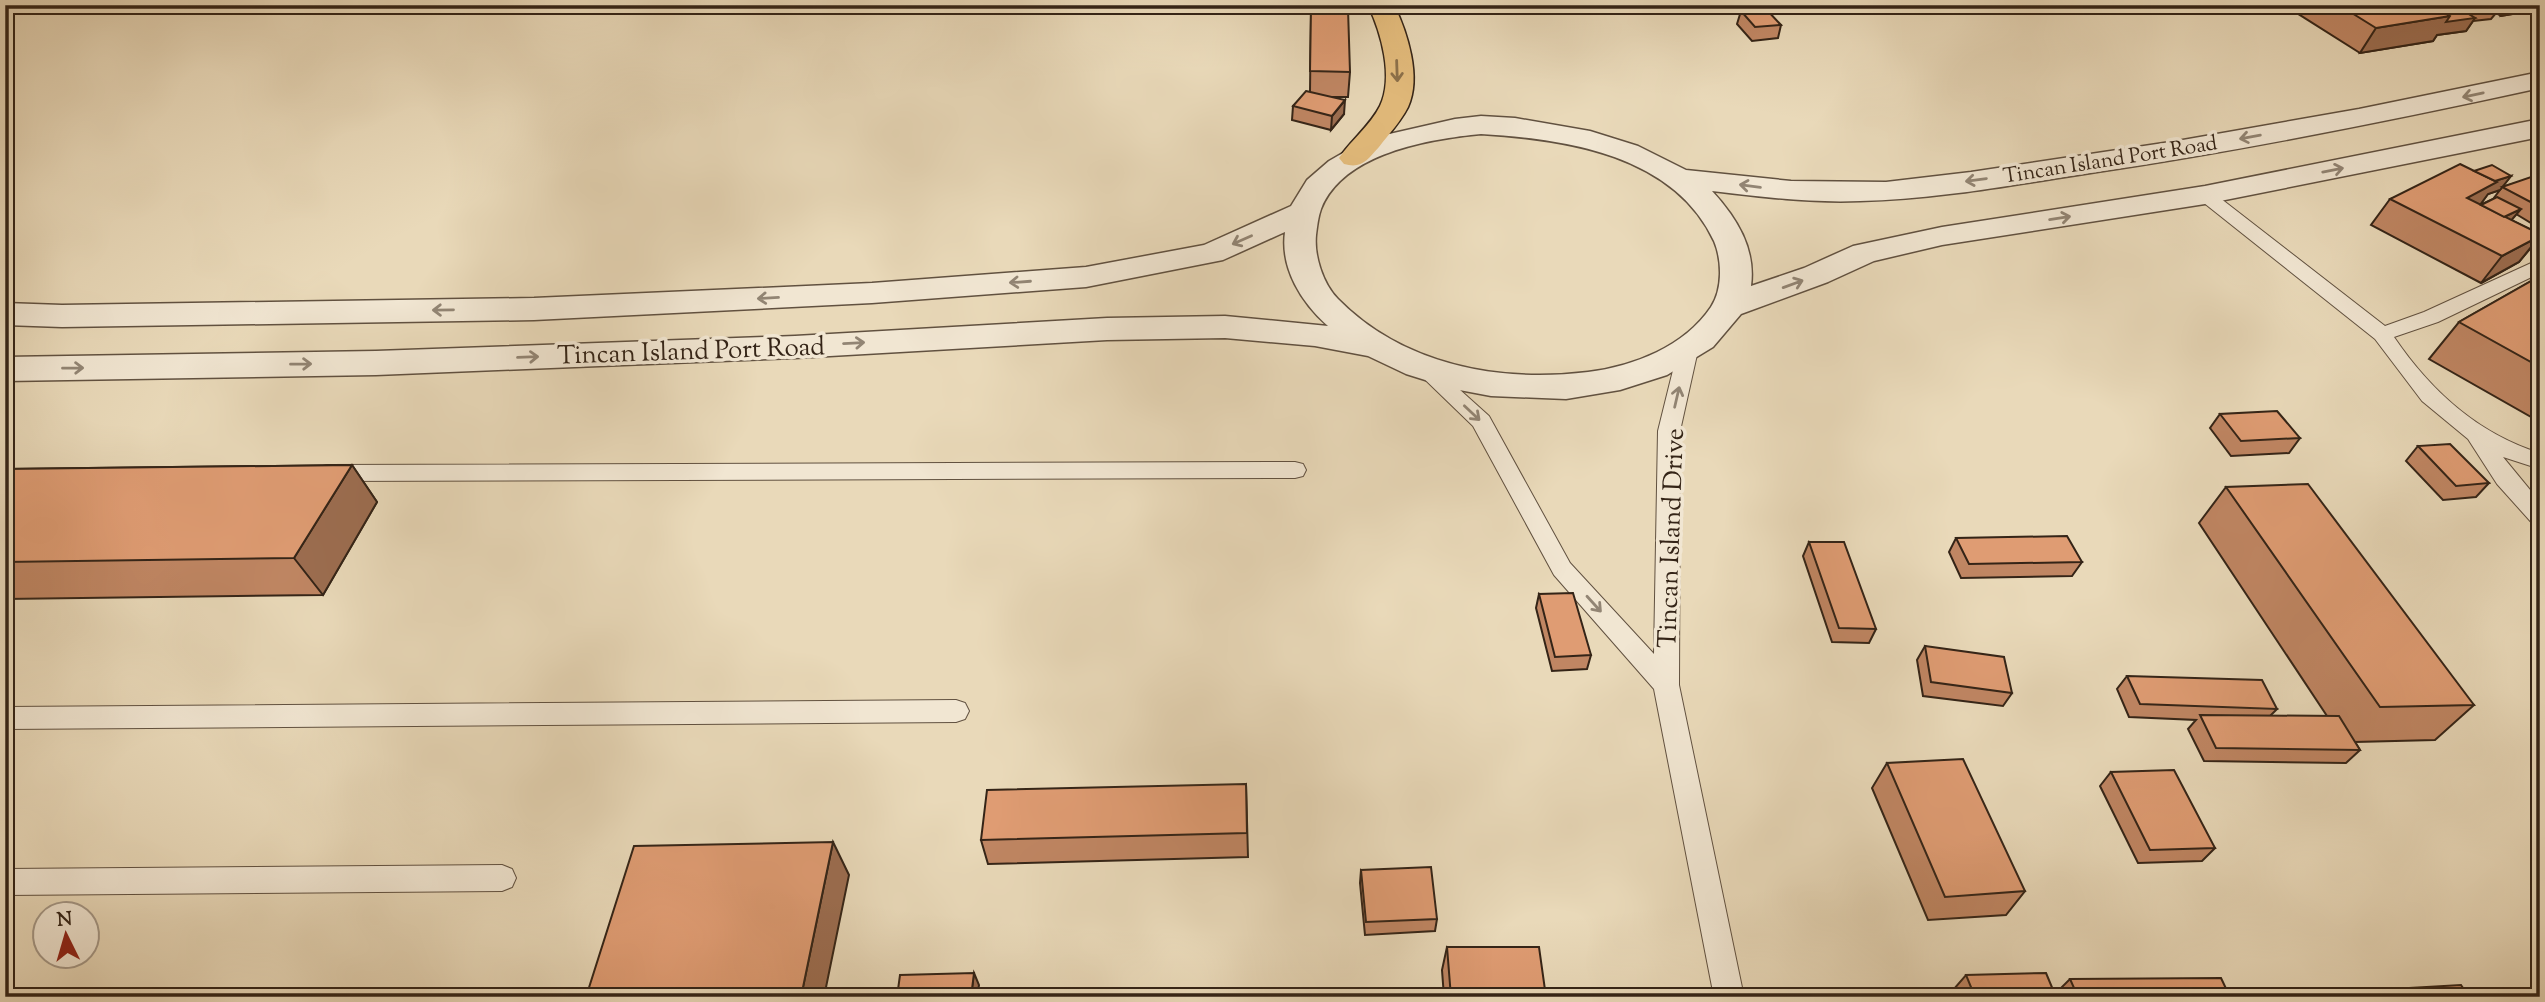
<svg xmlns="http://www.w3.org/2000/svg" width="2545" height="1002" viewBox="0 0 2545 1002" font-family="'Sorts Mill Goudy',serif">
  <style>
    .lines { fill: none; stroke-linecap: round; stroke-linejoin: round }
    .service-casing { stroke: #615140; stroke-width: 2 }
    .tertiary-casing { stroke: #615140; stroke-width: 3 }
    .motorway-casing { stroke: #342417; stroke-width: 3 }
    .service { fill: #f1e6d2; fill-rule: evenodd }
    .tertiary { fill: #f1e6d2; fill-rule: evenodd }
    .motorway { fill: #e4bc7c; fill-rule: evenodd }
    .wall { fill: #c08663; stroke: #342417; stroke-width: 2; fill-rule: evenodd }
    .shaded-wall { fill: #9c6d50; stroke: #342417; stroke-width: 2 }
    .building { fill: #df9c73; stroke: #342417; stroke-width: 2 }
    .oneway { stroke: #8c704a }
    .oneway2 { stroke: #928574 }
    .labels { text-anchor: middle; stroke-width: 7; stroke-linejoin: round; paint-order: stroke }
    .far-street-label { font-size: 21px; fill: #342417; stroke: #f1e6d2 }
    .street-label { font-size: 26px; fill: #342417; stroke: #f1e6d2 }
  </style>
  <rect width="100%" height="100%" fill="#e9d9b9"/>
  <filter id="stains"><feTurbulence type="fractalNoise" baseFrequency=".00286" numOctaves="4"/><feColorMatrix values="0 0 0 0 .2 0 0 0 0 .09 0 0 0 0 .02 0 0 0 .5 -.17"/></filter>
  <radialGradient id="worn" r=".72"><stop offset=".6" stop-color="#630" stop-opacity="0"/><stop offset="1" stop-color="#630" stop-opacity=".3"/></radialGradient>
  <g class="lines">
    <defs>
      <g id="service">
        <path d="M2205 190 2211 191 2385 326 2424 312 2540 259V273L2438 322 2394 337C2430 390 2478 434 2540 453V469L2503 457 2540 502V525L2532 523 2497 484 2468 439 2422 401 2375 339 2199 199 2196 195 2199 191Z"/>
        <polygon points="1688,343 1695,345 1698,350 1680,431 1679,685 1744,997 1714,997 1654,689 1554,575 1473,426 1412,367 1415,362 1429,362 1489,416 1570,563 1654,654 1658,431 1678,350 1681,345"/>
        <polygon points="1295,462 1303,464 1306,470 1303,476 1295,478 327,481 319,479 316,473 319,467 327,465"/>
        <polygon points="956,700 965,703 969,711 965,719 956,722 5,729 5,707"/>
        <polygon points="502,865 512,869 516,878 512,887 502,891 5,895 5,869"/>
      </g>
      <path id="tertiary" d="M2540 72V88C2393 120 2246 150 2097 172 2019 184 1940 199 1860 201 1811 203 1761 197 1712 191 1737 218 1756 249 1751 286L1804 268 1853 246 1942 227 2205 186 2540 119V137L2205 204 1942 245 1874 261 1828 282 1741 314 1713 347 1667 375 1620 390 1566 399 1491 396 1454 389 1406 374 1368 356 1315 346 1225 338 1107 340 795 358 376 375 5 381V357L376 351 795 336 1107 318 1225 316 1328 326C1302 303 1280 269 1285 232L1223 260 1086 287 872 303 534 320 62 327 5 325V303L62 305 534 298 872 283 1086 267 1204 245 1291 206 1307 180 1329 161 1355 146 1385 135 1455 119 1481 116 1515 118 1590 131 1638 146 1686 170 1791 181 1886 182 1971 172 2177 141 2359 109ZM1481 134C1566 139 1674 155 1714 241 1722 260 1723 289 1711 307 1684 347 1634 366 1588 372 1499 383 1403 365 1338 299 1323 284 1314 256 1316 235 1317 227 1318 217 1321 209 1343 153 1429 139 1481 134Z"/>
      <path id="motorway" d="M1368 5H1394C1407 32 1422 77 1408 107 1401 121 1389 134 1379 147 1367 160 1362 169 1344 164L1339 158C1351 140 1370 126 1380 106 1394 77 1381 32 1368 5Z"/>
    </defs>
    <use href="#service" class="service-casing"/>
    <use href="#tertiary" class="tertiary-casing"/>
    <use href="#motorway" class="motorway-casing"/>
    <use href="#service" class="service"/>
    <use href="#tertiary" class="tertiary"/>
    <use href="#motorway" class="motorway"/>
  </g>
  <g class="wall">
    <polygon points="2284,5 2431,5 2438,9 2453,7 2454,5 2534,5 2530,11 2501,16 2496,13 2491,19 2473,21 2466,31 2437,35 2433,41 2360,53"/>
    <polygon points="1311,9 1350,72 1348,97 1332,97 1344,114 1331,130 1292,120 1293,106 1310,92"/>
    <polygon points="1741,11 1781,25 1778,38 1752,41 1737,24"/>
    <path d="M2540 169V224L2536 226 2516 214 2511 220 2540 234V237L2519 262 2481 283 2371 225 2390 199 2474 171 2511 176 2502 187 2533 178ZM2500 190 2493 199 2480 205 2488 194Z"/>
    <polygon points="2540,276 2540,422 2429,359 2459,322"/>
    <polygon points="2220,414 2300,438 2289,453 2231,456 2210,428"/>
    <polygon points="2418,446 2489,483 2476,497 2443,500 2406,461"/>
    <polygon points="352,465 377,502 323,595 5,599 5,469"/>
    <polygon points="2226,487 2474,705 2435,740 2355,742 2360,750 2346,763 2204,761 2188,729 2196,720 2129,717 2117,689 2127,676 2277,709 2270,716 2327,716 2199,523"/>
    <polygon points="1956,538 2082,562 2072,576 1961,578 1949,552"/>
    <polygon points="1809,542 1876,629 1869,643 1832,642 1803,556"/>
    <polygon points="1539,594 1591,655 1587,669 1552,671 1536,608"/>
    <polygon points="1925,646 2012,693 2003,706 1923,696 1917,660"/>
    <polygon points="1887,763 2025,891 2006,915 1928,920 1872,788"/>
    <polygon points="2111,772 2215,848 2202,861 2138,863 2100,786"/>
    <polygon points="1246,784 1248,857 988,864 981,840"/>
    <polygon points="1361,870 1437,919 1435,931 1365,935 1360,883"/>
    <polygon points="1447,947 1546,997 1444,997 1442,970"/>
    <polygon points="1966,975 2055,994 2070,979 2230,997 1947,997"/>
  </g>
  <g class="shaded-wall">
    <polygon points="2508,5 2534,5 2530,11 2501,16"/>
    <polygon points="2450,16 2475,18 2466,31 2437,35 2433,41 2360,53 2376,28"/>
    <polygon points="1345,100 1344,114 1331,130 1332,116"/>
    <polygon points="2511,176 2500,190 2488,194 2477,209 2467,198 2488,183"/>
    <polygon points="2521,209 2509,223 2489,224"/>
    <polygon points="2540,236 2519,262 2481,283 2502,256"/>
    <polygon points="352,465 377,502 323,595 294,558"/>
    <polygon points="833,842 849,875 824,997 801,997"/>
    <polygon points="974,973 979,985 977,997 971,997"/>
  </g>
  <g class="building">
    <polygon points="2339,5 2431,5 2450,16 2376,28"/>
    <polygon points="2460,5 2500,5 2501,6 2466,10"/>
    <polygon points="2456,6 2475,18 2446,22 2450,16 2438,9"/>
    <polygon points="1311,9 1348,9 1350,72 1310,71"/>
    <polygon points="1766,9 1781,25 1755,27 1741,11"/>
    <polygon points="1306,91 1345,100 1332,116 1293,106"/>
    <polygon points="2460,164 2497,182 2467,198 2540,234 2540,236 2502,256 2390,199"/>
    <polygon points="2492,165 2511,176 2495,181 2474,171"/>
    <polygon points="2531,177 2540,181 2540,207 2502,187"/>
    <polygon points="2497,197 2521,209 2504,217 2481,205"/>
    <polygon points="2540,276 2540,367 2459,322"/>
    <polygon points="2277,411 2300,438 2241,441 2220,414"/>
    <polygon points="2450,444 2489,483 2456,486 2418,446"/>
    <polygon points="352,465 294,558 5,562 5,469"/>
    <polygon points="2308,484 2474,705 2380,707 2226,487"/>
    <polygon points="2067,536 2082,562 1969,564 1956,538"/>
    <polygon points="1809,542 1844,542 1876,629 1839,628"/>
    <polygon points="1573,593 1591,655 1555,657 1539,594"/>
    <polygon points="1925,646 2004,657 2012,693 1931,682"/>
    <polygon points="2127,676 2262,680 2277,709 2140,704"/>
    <polygon points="2200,715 2339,716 2360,750 2216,748"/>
    <polygon points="1963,759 2025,891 1945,897 1887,763"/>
    <polygon points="2174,770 2215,848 2150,850 2111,772"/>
    <polygon points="1246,784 1247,833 981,840 987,790"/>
    <polygon points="833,842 801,997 586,997 634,846"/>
    <polygon points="1431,867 1437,919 1366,922 1361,870"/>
    <polygon points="1447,947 1539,947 1546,997 1451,997"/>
    <polygon points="974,973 971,997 897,997 900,975"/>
    <polygon points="2046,973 2056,997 1975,997 1966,975"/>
    <polygon points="2221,978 2230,997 2078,997 2070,979"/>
    <polygon points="2461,985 2469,997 2424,997 2418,988 2409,988"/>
    <polygon points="2418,988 2424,997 2245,997 2244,994"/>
  </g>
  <defs><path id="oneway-shaft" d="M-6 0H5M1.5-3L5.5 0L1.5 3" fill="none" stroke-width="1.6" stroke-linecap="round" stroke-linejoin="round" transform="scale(1.75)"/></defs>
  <use class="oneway" href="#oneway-shaft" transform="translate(1397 71) rotate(88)"/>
  <g class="oneway2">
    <use href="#oneway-shaft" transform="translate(2473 95) rotate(168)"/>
    <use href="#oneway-shaft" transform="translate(2250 137) rotate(170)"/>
    <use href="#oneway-shaft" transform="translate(2333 170) rotate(-11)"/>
    <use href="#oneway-shaft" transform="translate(1976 180) rotate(172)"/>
    <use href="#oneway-shaft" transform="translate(1750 186) rotate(-173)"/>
    <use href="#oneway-shaft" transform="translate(2060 218) rotate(-9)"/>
    <use href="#oneway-shaft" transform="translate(1242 240) rotate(156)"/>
    <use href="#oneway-shaft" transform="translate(1020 282) rotate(176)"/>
    <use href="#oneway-shaft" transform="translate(1793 284) rotate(-20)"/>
    <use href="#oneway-shaft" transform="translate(768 298) rotate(177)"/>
    <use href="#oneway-shaft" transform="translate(443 310) rotate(179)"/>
    <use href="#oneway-shaft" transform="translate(854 343) rotate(-3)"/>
    <use href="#oneway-shaft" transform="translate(528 357) rotate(-2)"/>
    <use href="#oneway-shaft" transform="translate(301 364) rotate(-1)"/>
    <use href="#oneway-shaft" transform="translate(73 368) rotate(-1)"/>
    <use href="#oneway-shaft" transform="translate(1677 397) rotate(-77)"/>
    <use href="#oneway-shaft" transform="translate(1472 413) rotate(43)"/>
    <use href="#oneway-shaft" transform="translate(1594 604) rotate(48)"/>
  </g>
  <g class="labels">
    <g class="far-street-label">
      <text transform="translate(2110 159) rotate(-9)" y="7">Tincan Island Port Road</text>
    </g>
    <g class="street-label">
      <text transform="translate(691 350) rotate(-2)" y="9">Tincan Island Port Road</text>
      <text transform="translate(1670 538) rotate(-88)" y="9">Tincan Island Drive</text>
    </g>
  </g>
  <rect width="2545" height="1002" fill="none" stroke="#e9d9b9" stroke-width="28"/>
  <rect x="7" y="7" width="2531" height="988" fill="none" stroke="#342417" stroke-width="3.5"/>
  <rect x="14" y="14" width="2517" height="974" fill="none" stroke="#342417" stroke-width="2"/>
  <g transform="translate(66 935) rotate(355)"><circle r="33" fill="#f1e6d2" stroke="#a59887" stroke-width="2"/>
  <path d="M0-5L12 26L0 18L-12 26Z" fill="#8f2418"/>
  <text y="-10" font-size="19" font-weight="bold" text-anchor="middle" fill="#342417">N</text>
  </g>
  <rect width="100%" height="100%" filter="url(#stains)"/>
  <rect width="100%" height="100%" fill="url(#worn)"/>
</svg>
